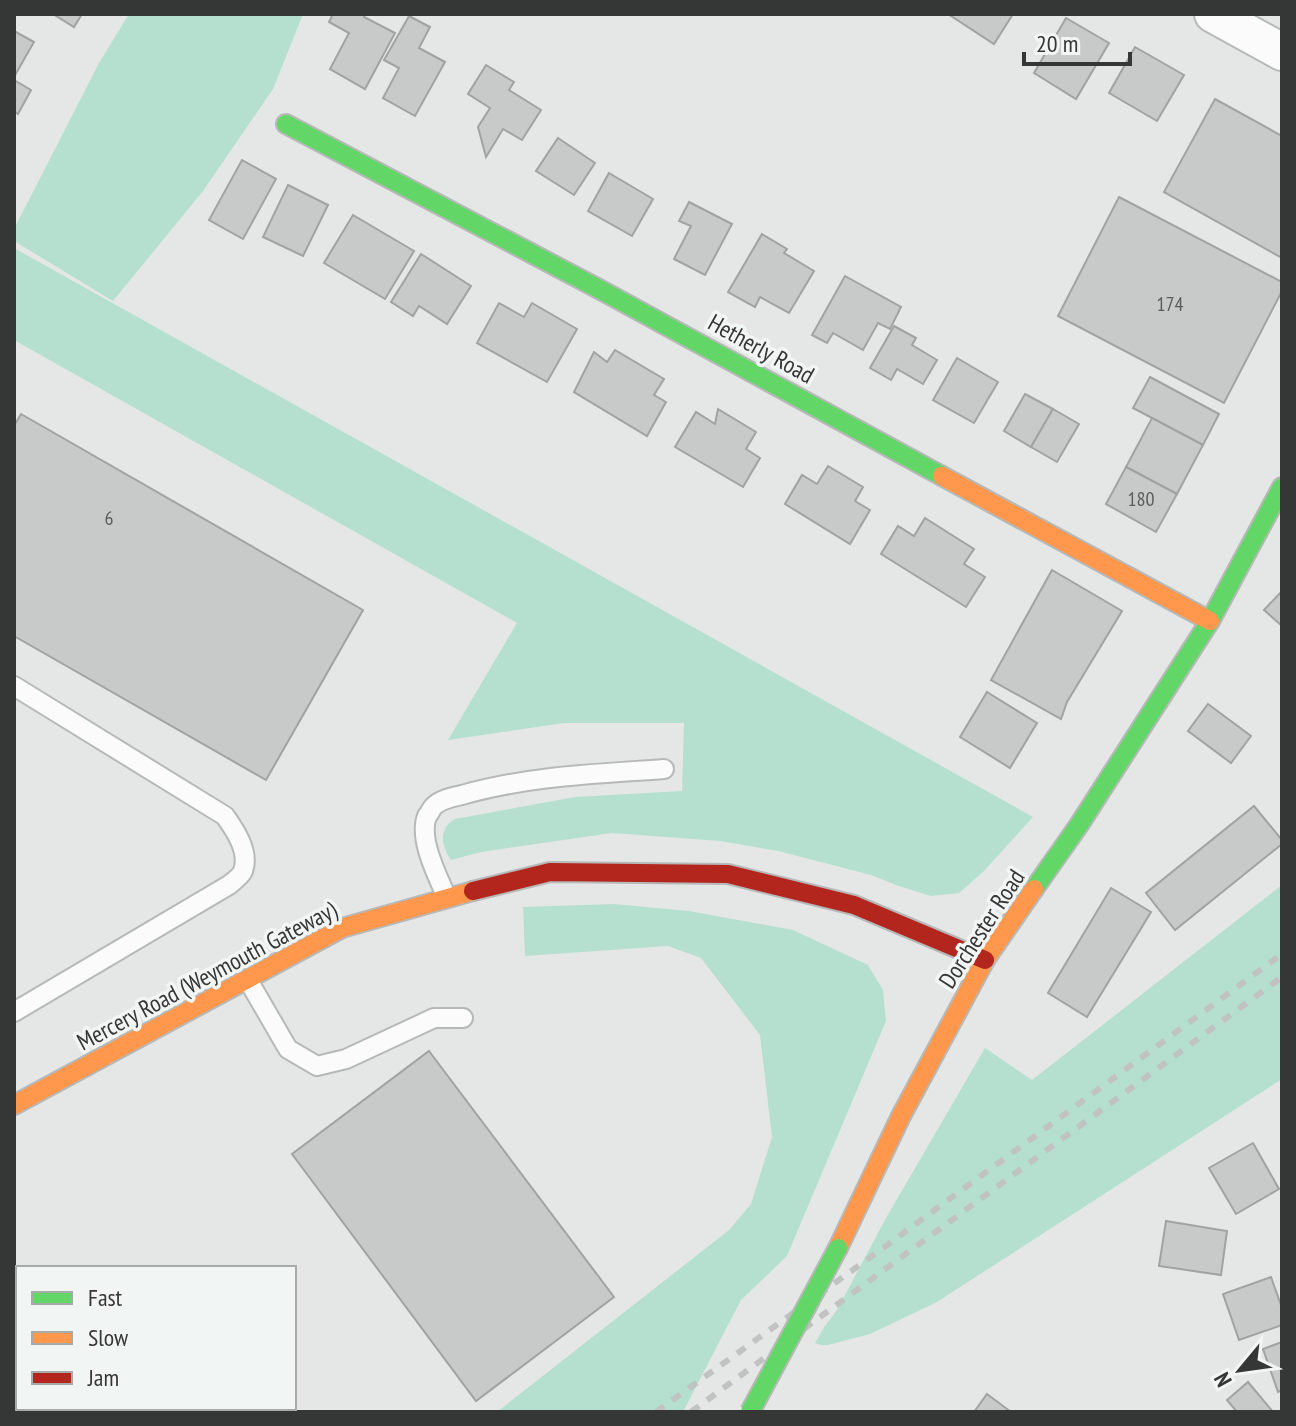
<svg xmlns="http://www.w3.org/2000/svg" width="1296" height="1426" viewBox="0 0 1296 1426" font-family="'PT Sans Narrow',sans-serif">
  <style>
    .green { fill: #b5e0d0 }
    .building { fill: #c8cac9; stroke: #a1a3a2; stroke-width: 2 }
    .lines { fill: none; stroke-linecap: round; stroke-linejoin: round }
    .lane-casing { stroke: #b7b9b8; stroke-width: 22 }
    .street-casing { stroke: #b7b9b8; stroke-width: 40 }
    .fast-casing { stroke: #b7b9b8; stroke-width: 22 }
    .slow-casing { stroke: #b7b9b8; stroke-width: 22 }
    .jam-casing { stroke: #b7b9b8; stroke-width: 22 }
    .lane { stroke: #fbfbfb; stroke-width: 18 }
    .street { stroke: #fbfbfb; stroke-width: 36 }
    .fast { stroke: #63d668; stroke-width: 18 }
    .slow { stroke: #ff974d; stroke-width: 18 }
    .jam { stroke: #b3261e; stroke-width: 18 }
    .rail { stroke: #c1c2c2; stroke-width: 6; stroke-dasharray: 10 10; stroke-linecap: butt }
    .fast-bridge-casing { stroke: #b7b9b8; stroke-width: 22; stroke-linecap: butt }
    .fast-bridge { stroke: #63d668; stroke-width: 18 }
    .labels { text-anchor: middle; stroke-width: 7; stroke-linejoin: round; paint-order: stroke }
    .number-label { font-size: 20px; fill: #5a5c5b }
    .street-label { font-size: 24px; fill: #353736; stroke: #f1f6f4 }
  </style>
  <rect width="100%" height="100%" fill="#e5e7e6"/>
  <g class="green">
    <polygon points="129,14 303,14 273,89 203,191 113,301 14,241 14,229 99,63"/>
    <path d="M14 248 1033 817 983 872 959 893 931 896 896 885 871 875 778 851 720 841 612 833 481 852 451 860C441 845 438 829 455 819L575 797 682 791 684 723H564L448 740 517 623 14 340Z"/>
    <polygon points="1282,885 1282,1079 937,1302 870,1334 828,1345 821,1345 815,1343 825,1326 837,1310 886,1218 985,1048 1032,1080"/>
    <polygon points="614,904 689,911 793,930 868,965 883,990 886,1021 787,1256 741,1300 683,1412 497,1412 729,1230 751,1204 772,1137 760,1035 701,958 668,946 525,956 523,907"/>
  </g>
  <g class="building">
    <polygon points="53,14 82,14 74,27"/>
    <polygon points="333,14 365,14 364,17 395,33 365,89 330,69 349,33 329,22"/>
    <polygon points="948,14 1013,14 994,44"/>
    <polygon points="409,16 430,27 419,48 445,62 415,116 383,98 399,68 384,60"/>
    <polygon points="1066,18 1109,43 1076,99 1034,73"/>
    <polygon points="14,31 34,42 14,77"/>
    <polygon points="1135,47 1184,75 1157,121 1109,93"/>
    <polygon points="486,65 514,82 509,90 541,110 522,140 503,129 486,157 478,127 490,108 468,94"/>
    <polygon points="14,80 31,90 18,114 14,111"/>
    <polygon points="1215,99 1282,136 1282,258 1164,192"/>
    <polygon points="558,138 595,163 574,195 536,171"/>
    <polygon points="242,160 276,179 243,239 209,220"/>
    <polygon points="609,173 653,199 632,236 588,211"/>
    <polygon points="288,185 328,205 303,256 263,237"/>
    <polygon points="1119,197 1282,282 1282,291 1224,403 1058,316"/>
    <polygon points="689,202 732,224 705,275 674,259 691,226 679,221"/>
    <polygon points="353,215 414,251 385,299 324,263"/>
    <polygon points="762,234 787,249 784,253 814,271 789,313 760,297 755,307 728,292"/>
    <polygon points="421,254 471,286 447,324 419,306 413,316 391,302"/>
    <polygon points="845,276 901,307 890,329 878,323 863,350 833,333 827,343 812,335"/>
    <polygon points="499,303 524,317 532,303 577,329 547,382 477,343"/>
    <polygon points="894,326 916,338 912,345 937,360 923,384 897,369 891,380 870,368"/>
    <polygon points="615,350 664,379 654,395 666,402 647,436 574,392 594,352 607,362"/>
    <polygon points="957,358 998,382 974,423 933,400"/>
    <polygon points="1150,377 1219,414 1203,445 1133,408"/>
    <polygon points="1025,394 1053,409 1031,447 1004,431"/>
    <polygon points="718,409 756,432 746,449 760,458 743,487 675,447 696,412 715,424"/>
    <polygon points="1053,409 1079,424 1057,462 1031,447"/>
    <polygon points="21,414 363,610 266,780 14,636 14,426"/>
    <polygon points="1152,418 1203,445 1177,494 1126,467"/>
    <polygon points="828,466 863,487 855,501 870,510 850,544 785,504 802,475 817,484"/>
    <polygon points="1126,467 1177,494 1156,532 1106,504"/>
    <polygon points="925,518 974,549 964,564 985,577 966,607 881,554 898,526 914,536"/>
    <polygon points="1052,570 1122,611 1067,702 1061,719 991,680"/>
    <polygon points="1282,591 1282,626 1264,610"/>
    <polygon points="987,692 1037,723 1010,768 960,737"/>
    <polygon points="1208,704 1251,736 1231,763 1188,731"/>
    <polygon points="1254,806 1282,840 1282,844 1175,930 1146,893"/>
    <polygon points="1111,888 1151,912 1087,1017 1048,993"/>
    <polygon points="429,1051 614,1297 476,1401 292,1154"/>
    <polygon points="1253,1143 1279,1189 1236,1214 1209,1168"/>
    <polygon points="1166,1221 1227,1231 1221,1275 1159,1266"/>
    <polygon points="1271,1277 1282,1308 1282,1325 1239,1340 1223,1294"/>
    <polygon points="1282,1342 1282,1390 1278,1392 1263,1349"/>
    <polygon points="1248,1382 1273,1412 1237,1412 1227,1400"/>
    <polygon points="987,1394 1011,1412 974,1412"/>
    <polygon points="82,1408 185,1408 188,1412 76,1412"/>
  </g>
  <g class="lines">
    <defs>
      <g id="lane">
        <path d="M14 686 225 816C235 830 250 852 243 871 241 876 234 881 229 885L14 1012"/>
        <path d="M447 898C438 877 418 839 427 816 428 816 433 806 434 806 441 799 453 797 462 795 528 776 596 774 664 769"/>
        <polyline points="248,980 288,1049 317,1066 346,1059 434,1018 463,1018"/>
      </g>
      <polyline id="street" points="1213,14 1282,52"/>
      <g id="fast">
        <polyline points="286,124 599,289 942,476"/>
        <polyline points="1034,889 1079,825 1210,621 1282,487"/>
      </g>
      <g id="slow">
        <polyline points="942,476 1210,621"/>
        <polyline points="14,1105 342,928 473,891"/>
        <polyline points="838,1248 901,1116 985,960 1034,889"/>
      </g>
      <polyline id="jam" points="473,891 550,872 728,874 854,905 985,960"/>
    </defs>
    <use href="#lane" class="lane-casing"/>
    <use href="#street" class="street-casing"/>
    <use href="#fast" class="fast-casing"/>
    <use href="#slow" class="slow-casing"/>
    <use href="#jam" class="jam-casing"/>
    <use href="#lane" class="lane"/>
    <use href="#street" class="street"/>
    <use href="#fast" class="fast"/>
    <use href="#slow" class="slow"/>
    <use href="#jam" class="jam"/>
    <g class="rail">
      <polyline points="656,1412 879,1251 1282,954"/>
      <polyline points="691,1412 1282,977"/>
    </g>
    <defs>
      <polyline id="fast-bridge" points="750,1412 838,1248"/>
    </defs>
    <use href="#fast-bridge" class="fast-bridge-casing"/>
    <use href="#fast-bridge" class="fast-bridge"/>
  </g>
  <g class="labels">
    <g class="number-label">
      <text x="1170" y="311">174</text>
      <text x="1141" y="506">180</text>
      <text x="109" y="525">6</text>
    </g>
    <g class="street-label">
      <text transform="translate(761 349) rotate(29)" y="8">Hetherly Road</text>
      <text transform="translate(982 929) rotate(-57)" y="8">Dorchester Road</text>
      <text transform="translate(207 976) rotate(-28)" y="8">Mercery Road (Weymouth Gateway)</text>
    </g>
  </g>
  <rect width="1296" height="1426" fill="none" stroke="#353736" stroke-width="32"/>
  <rect x="16" y="1266" width="280" height="144" fill="#f1f6f4" stroke="#a6aaa8" stroke-width="2"/>
  <rect x="32" y="1292" width="40" height="12" fill="#63d668" stroke="#a6aaa8" stroke-width="2"/>
  <text x="88" y="1306" font-size="24" fill="#353736">Fast</text>
  <rect x="32" y="1332" width="40" height="12" fill="#ff974d" stroke="#a6aaa8" stroke-width="2"/>
  <text x="88" y="1346" font-size="24" fill="#353736">Slow</text>
  <rect x="32" y="1372" width="40" height="12" fill="#b3261e" stroke="#a6aaa8" stroke-width="2"/>
  <text x="88" y="1386" font-size="24" fill="#353736">Jam</text>
  <g transform="translate(1240 1370) rotate(241)" stroke="#f1f6f4" stroke-width="6" paint-order="stroke">
  <path d="M0-6L14 30L0 20L-14 30Z" fill="#353736"/>
  <text y="-12" font-size="22" font-weight="bold" text-anchor="middle" fill="#353736">N</text>
  </g>
  <path d="M1024 52v12h106v-12" fill="none" stroke="#353736" stroke-width="4"/>
  <text x="1036" y="52" font-size="24" fill="#353736" stroke="#f1f6f4" stroke-width="6" paint-order="stroke">20 m</text>
</svg>
